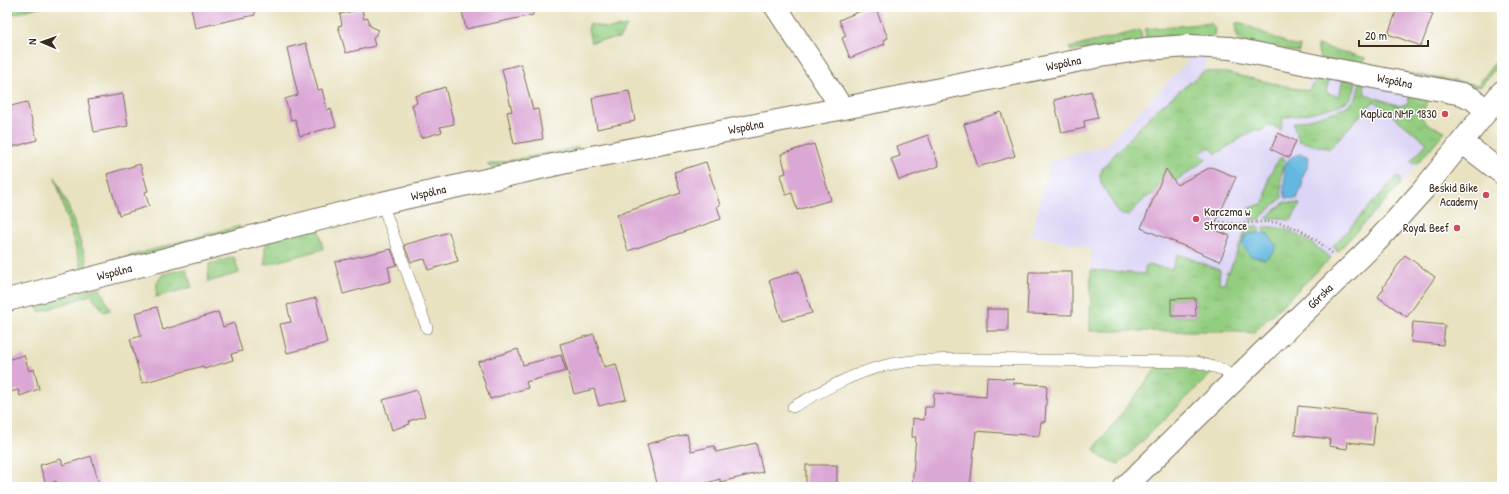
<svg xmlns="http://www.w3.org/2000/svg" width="1509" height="494" viewBox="0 0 1509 494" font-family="'Patrick Hand',sans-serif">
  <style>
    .built { fill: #ddd5f6 }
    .grass { fill: url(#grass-tufts); stroke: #677c4f; fill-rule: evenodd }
    .water { fill: #64b8e0; stroke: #50717f }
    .building { fill: #dba8d5 }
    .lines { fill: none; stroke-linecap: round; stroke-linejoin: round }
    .lane-casing { stroke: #786a57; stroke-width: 12 }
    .street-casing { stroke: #786a57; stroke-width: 24 }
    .secondary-casing { stroke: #786a57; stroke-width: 24 }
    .path { stroke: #786a57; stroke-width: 2.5; stroke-dasharray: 1 3; stroke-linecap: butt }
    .lane { stroke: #fff; stroke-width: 11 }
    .street { stroke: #fff; stroke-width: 22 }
    .secondary { stroke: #fff; stroke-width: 22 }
    .poi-dot { fill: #d1495b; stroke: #fff; stroke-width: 1.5 }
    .labels { text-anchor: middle; stroke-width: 3; stroke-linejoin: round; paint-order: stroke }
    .street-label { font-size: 12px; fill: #3b2a1e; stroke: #fff }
    .poi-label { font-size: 12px; fill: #3b2a1e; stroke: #fff; text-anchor: end }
  </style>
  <defs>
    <pattern id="grass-tufts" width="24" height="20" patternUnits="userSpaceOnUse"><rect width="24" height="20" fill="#93cd80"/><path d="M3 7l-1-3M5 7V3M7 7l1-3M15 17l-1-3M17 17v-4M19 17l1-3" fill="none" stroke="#80b06e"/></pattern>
  </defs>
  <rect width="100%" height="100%" fill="#fff"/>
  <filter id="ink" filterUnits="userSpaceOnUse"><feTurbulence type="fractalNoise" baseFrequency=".025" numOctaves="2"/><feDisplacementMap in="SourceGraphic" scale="8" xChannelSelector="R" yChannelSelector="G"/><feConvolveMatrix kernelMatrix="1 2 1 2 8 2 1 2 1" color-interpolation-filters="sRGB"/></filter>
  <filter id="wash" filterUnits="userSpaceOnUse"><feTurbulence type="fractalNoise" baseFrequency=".012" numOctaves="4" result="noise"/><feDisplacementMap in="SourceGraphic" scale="16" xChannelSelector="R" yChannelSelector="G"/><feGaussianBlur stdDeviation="0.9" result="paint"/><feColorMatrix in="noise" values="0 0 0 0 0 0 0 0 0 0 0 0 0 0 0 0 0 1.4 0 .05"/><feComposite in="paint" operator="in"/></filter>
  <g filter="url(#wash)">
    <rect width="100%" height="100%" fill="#e8e2c1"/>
    <polygon class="built" points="1185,53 1206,54 1205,71 1227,73 1307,91 1312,72 1429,96 1421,117 1427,124 1445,131 1391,196 1368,221 1331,258 1253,333 1239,331 1090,331 1091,248 1031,235 1050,161 1106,145 1187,63"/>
    <g class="grass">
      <polygon points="7,7 38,7 7,16"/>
      <polygon points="1211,23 1215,29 1214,35 1211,40 1146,42 1145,29"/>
      <path d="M1236 23H1242L1293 46H1300L1299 52 1244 44C1236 37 1235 33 1236 23Z"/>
      <polygon points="590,24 609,29 627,26 620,38 591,42 588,29"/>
      <polygon points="1141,30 1142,43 1071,51 1069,48"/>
      <polygon points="1317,45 1366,58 1361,65 1320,59"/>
      <polygon points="1502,53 1502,61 1480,87 1451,83 1388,70 1478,85"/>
      <path d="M1204 71 1227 73 1308 91 1318 79 1330 76 1326 93 1339 96 1343 79 1356 81C1355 87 1354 94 1350 99 1341 108 1298 115 1283 118L1281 130 1270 125 1259 132 1256 129 1216 154 1210 147 1200 153 1206 159 1190 172 1146 198 1128 215H1122L1118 212 1101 183 1100 175 1103 167 1154 112Z"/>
      <path d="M1360 82 1364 83 1365 94 1400 106 1408 103 1410 93 1429 96 1421 117 1427 124 1445 131 1418 163 1410 162 1427 143 1374 101 1329 149 1299 141 1293 123C1308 119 1342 112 1352 102 1358 97 1358 89 1360 82Z"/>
      <polygon points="579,147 580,152 495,169 487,165"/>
      <path d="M1281 157 1285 159C1281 168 1281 188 1282 198L1261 217V219L1250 220 1249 208 1262 204 1265 200 1269 176 1275 165Z"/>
      <polygon points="1397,176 1400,178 1400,185 1338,251 1333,246"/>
      <polygon points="55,177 70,211 86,259 87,272 82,270"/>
      <polygon points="1285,202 1300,204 1291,221 1282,218 1266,218"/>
      <polygon points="240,226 238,233 111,267 106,263 183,241"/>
      <path d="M1259 226V233L1246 235 1268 234 1264 233V227C1294 226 1309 242 1331 258L1253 333 1239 331H1090L1091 270 1144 274 1146 265 1172 269 1178 254 1220 270 1219 283H1225L1227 271 1229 272 1247 227ZM1195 298 1196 316H1171V299Z"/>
      <polygon points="318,227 323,249 265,265 265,241"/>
      <polygon points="234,257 239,273 208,282 209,264"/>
      <polygon points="186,269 192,287 156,297 157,283 163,274"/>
      <polygon points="97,288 100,288 110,310 104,312 91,295 40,312 36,306 38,304"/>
      <polygon points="1159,365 1199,367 1213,372 1119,464 1102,458 1094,449"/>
    </g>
    <g class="water">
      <path d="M1301 154 1309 157 1308 166 1303 175 1302 186 1297 199 1286 198C1283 188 1284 186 1285 176 1285 173 1283 170 1284 167 1286 159 1294 155 1301 154Z"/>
      <polygon points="1255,233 1268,234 1276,246 1274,252 1265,259 1250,256 1242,244 1246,235"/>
    </g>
    <g id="blocks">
      <g class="building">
        <polygon points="191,7 255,7 255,15 195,28"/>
        <polygon points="461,7 532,7 533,15 466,29"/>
        <polygon points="870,7 875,7 888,38 884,40 885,44 850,58 842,38 846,36 839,20"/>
        <polygon points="1398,7 1415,7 1433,14 1421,46 1388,34"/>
        <polygon points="362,9 364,19 368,18 370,26 379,30 373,38 375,46 346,53 338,26 342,25 340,14"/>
        <polygon points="306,43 318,90 322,89 327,110 331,109 336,126 300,136 295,119 291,120 285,99 298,95 287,48"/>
        <polygon points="521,64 533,110 538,109 543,139 514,144 507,112 512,111 502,69"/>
        <polygon points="445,87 454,124 440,127 442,132 421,138 412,105 417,103 415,96"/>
        <polygon points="629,91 635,121 597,129 592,98"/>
        <polygon points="1091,91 1098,118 1084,121 1085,128 1062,133 1054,100"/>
        <polygon points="123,94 128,126 94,132 88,100"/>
        <polygon points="27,102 37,140 13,147 7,123 7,107"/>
        <polygon points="1001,112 1015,156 978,167 964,124"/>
        <polygon points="1278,133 1296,141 1289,158 1271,149"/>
        <polygon points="928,135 939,166 899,180 891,159 900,156 897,146"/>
        <polygon points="814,144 831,200 797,210 792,193 786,195 780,175 786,173 781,154"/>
        <polygon points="706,162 720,205 717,206 721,219 628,251 617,215 681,193 674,172"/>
        <polygon points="140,164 148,191 145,192 149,206 119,215 107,174"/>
        <polygon points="1211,167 1236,177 1213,229 1230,236 1220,261 1141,228 1166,169 1177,185"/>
        <polygon points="449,232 458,261 428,270 425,259 411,262 404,245"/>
        <polygon points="391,249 397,265 388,267 391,281 343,294 335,262"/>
        <polygon points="1405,255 1435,277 1407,317 1378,297 1384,288 1383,287"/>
        <polygon points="799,271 812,313 782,321 769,280"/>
        <polygon points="1029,272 1072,272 1072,315 1027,314"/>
        <polygon points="316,298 327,343 287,353 280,324 291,322 287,305"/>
        <polygon points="1195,298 1196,316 1171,316 1171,299"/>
        <polygon points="157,307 163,330 218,312 223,327 234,323 242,351 231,354 233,360 204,369 203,366 142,383 130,339 141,336 135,313"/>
        <rect x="987" y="309" width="21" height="22"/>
        <polygon points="1413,322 1445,325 1443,345 1411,342"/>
        <polygon points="594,334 604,367 616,364 626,399 599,406 594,389 574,394 560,344"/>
        <polygon points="518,349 523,365 561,355 566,371 526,382 528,388 490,399 478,362"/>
        <polygon points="24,355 29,371 34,369 39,389 20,396 18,390 7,393 7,360"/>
        <polygon points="987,377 1014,379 1013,383 1047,385 1045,422 1041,422 1039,436 976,431 970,487 912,487 916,437 912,437 913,418 924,420 925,407 933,407 934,393 986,397"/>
        <polygon points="417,390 425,416 409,421 410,424 392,430 383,400"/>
        <polygon points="1298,406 1376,414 1373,445 1348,442 1347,449 1329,446 1330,439 1295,435"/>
        <polygon points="687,434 691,451 714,446 716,452 756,443 763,472 720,482 720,479 694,487 658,487 647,444"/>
        <polygon points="91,456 100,487 58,487 56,481 46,485 40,465 61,459 63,465"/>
        <rect x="806" y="465" width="31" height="22"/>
      </g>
    </g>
  </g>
  <g filter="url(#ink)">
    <use href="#blocks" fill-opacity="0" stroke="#786a57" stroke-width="1"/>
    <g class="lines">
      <defs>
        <g id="lane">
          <polyline points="382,203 427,328"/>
          <path d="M793 407C822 391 851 374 883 366 906 360 931 360 954 359L1196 362 1221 369 1237 379"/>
        </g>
        <g id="street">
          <polyline points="776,7 842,108"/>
          <polyline points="1462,142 1502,173"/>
          <path id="s1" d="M7 300 382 203 571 161 916 94 1100 56 1144 49 1190 46 1230 48 1327 68 1462 94 1473 99 1487 111"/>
        </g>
        <g id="secondary">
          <path id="s2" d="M1125 487 1378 240 1424 189 1502 92"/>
        </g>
      </defs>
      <use href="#lane" class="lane-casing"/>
      <use href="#street" class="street-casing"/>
      <use href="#secondary" class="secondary-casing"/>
      <path class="path" d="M1216 221C1232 225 1247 223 1263 222 1291 221 1312 235 1332 253"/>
      <use href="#lane" class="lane"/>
      <use href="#street" class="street"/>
      <use href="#secondary" class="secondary"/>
    </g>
  </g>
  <g class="poi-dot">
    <circle cx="1445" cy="114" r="4"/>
    <circle cx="1486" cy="195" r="4"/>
    <circle cx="1196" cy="219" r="4"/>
    <circle cx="1457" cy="228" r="4"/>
  </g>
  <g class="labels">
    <g class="street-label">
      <text dy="4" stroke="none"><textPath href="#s1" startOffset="1083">Wspólna</textPath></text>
      <text dy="4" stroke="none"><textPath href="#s1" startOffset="1419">Wspólna</textPath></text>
      <text dy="4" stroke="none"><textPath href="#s1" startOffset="759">Wspólna</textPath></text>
      <text dy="4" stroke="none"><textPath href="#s1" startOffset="435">Wspólna</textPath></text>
      <text dy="4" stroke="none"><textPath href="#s1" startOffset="111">Wspólna</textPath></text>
      <text dy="4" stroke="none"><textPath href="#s2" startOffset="273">Górska</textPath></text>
    </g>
    <g class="poi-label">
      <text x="1437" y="118">Kaplica NMP 1830</text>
      <text x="1478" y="192">Beskid Bike<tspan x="1478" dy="14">Academy</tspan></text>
      <text x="1204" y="216" text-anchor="start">Karczma w<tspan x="1204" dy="14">Straconce</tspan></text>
      <text x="1449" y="232">Royal Beef</text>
    </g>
  </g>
  <rect width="1509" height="494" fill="none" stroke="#fff" stroke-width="24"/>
  <g transform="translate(42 42) rotate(272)" stroke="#ffffff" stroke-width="3" paint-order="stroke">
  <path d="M0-3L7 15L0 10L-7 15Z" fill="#3b2a1e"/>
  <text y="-6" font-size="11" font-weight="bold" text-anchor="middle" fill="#3b2a1e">N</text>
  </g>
  <path d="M1359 40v6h69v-6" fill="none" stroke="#3b2a1e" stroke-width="2"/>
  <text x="1365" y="40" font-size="12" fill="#3b2a1e" stroke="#ffffff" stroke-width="3" paint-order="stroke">20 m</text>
</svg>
